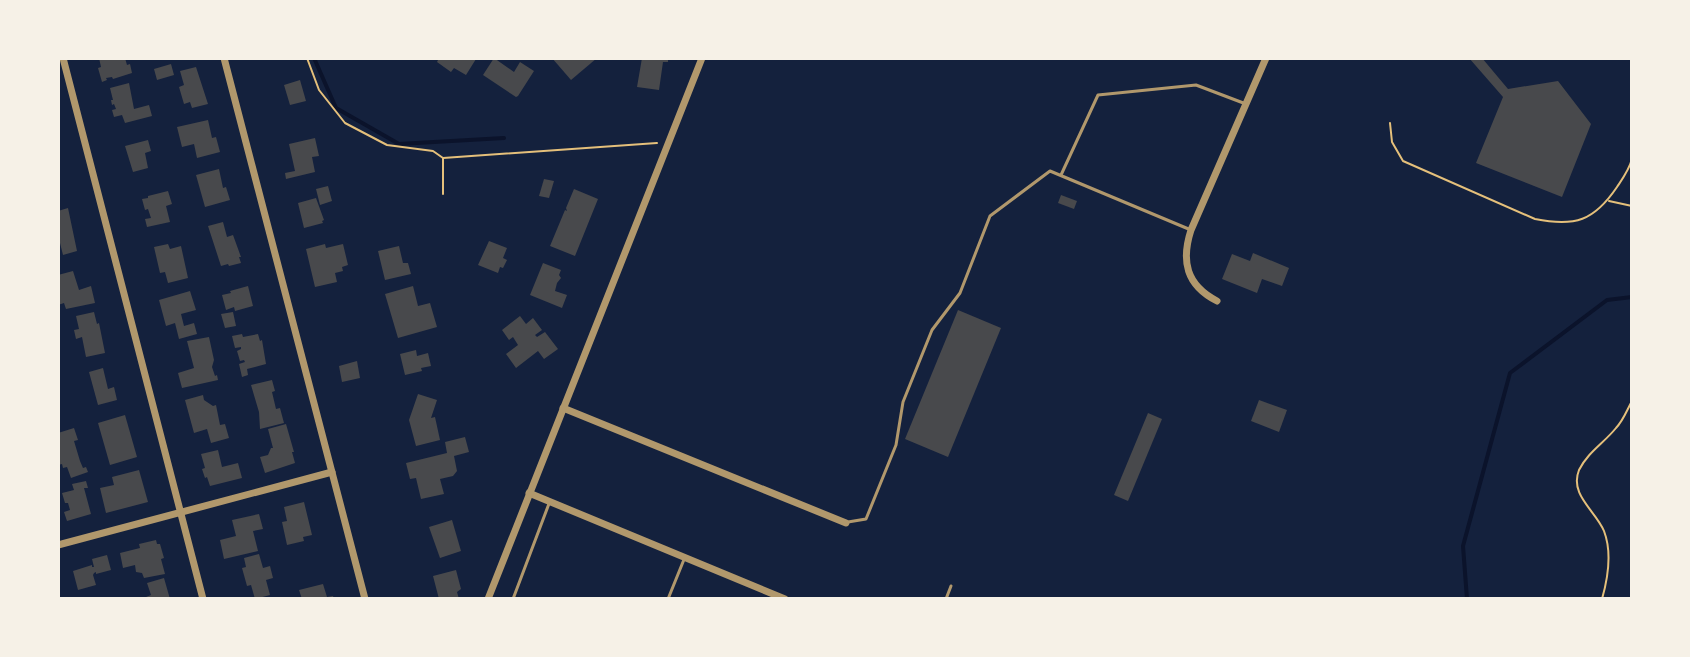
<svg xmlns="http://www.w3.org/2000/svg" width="1690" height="657" viewBox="0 0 1690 657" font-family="Lora,serif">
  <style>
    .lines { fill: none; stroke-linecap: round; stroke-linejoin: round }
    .stream { stroke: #0b132b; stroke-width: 4 }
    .building { fill: #48494c }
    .path { stroke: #e5c07b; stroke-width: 2 }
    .service { stroke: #b1986c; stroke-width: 3 }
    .minor { stroke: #b1986c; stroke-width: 7 }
  </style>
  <rect width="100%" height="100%" fill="#14213d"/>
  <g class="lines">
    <g class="stream">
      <polyline points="314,58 336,108 399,144 504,138"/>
      <polyline points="1467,599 1463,546 1510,373 1607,300 1632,297"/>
    </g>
  </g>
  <g class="building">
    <polygon points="99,58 125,58 127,65 130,64 132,73 113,79 112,77 106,78 107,80 102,82 98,68 101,67"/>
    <polygon points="439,58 474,58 476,59 466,75 454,68 451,72 437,62"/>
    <polygon points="494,58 514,72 520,62 534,71 518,96 516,97 483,75"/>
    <polygon points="552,58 597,58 571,80"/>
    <polygon points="642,58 668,58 668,62 663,62 659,90 637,87"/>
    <polygon points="1469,58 1482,58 1508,89 1558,81 1591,124 1562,197 1476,163 1503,97"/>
    <polygon points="171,64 174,75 157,80 154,69"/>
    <polygon points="196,67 208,104 192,108 190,102 184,104 179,87 184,85 180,71"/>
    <polygon points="300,80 306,101 290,105 284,85"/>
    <polygon points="129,83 134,109 149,105 152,116 125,123 122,115 114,117 112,110 116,109 114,104 112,105 111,100 113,100 110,88"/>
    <polygon points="208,120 212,138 216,137 220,152 197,158 194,144 182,147 177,127"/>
    <polygon points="315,138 319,156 312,157 315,172 286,179 285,173 295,171 289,144"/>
    <polygon points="148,140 151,151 145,153 148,168 133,172 125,146"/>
    <polygon points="219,169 223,188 226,187 230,200 205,207 196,175"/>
    <polygon points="544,179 554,181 549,198 539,196"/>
    <polygon points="328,186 332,201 320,205 316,189"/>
    <polygon points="574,189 598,199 575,256 550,246 565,210 567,211 566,208"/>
    <polygon points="168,191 172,204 166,206 170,222 147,227 145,219 151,218 148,209 145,210 142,199 148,198 148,196"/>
    <polygon points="1061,195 1077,201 1074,209 1058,203"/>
    <polygon points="316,198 324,220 322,221 323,223 304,228 298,203"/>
    <polygon points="68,208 77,251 63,255 60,243 58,243 58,211"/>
    <polygon points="223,222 227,237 233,235 241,257 239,257 241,263 229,266 228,264 221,266 208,226"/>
    <polygon points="489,241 507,248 503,258 507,260 503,268 500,267 498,273 478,265"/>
    <polygon points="168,244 170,249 181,246 188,278 168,283 165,272 160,273 154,247"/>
    <polygon points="325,244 326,248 343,244 348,265 342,267 343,271 335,273 337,282 315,287 306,249"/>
    <polygon points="399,246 403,263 408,263 411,274 385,280 378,251"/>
    <polygon points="1253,253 1289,268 1282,286 1262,279 1257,293 1222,279 1232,254 1250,261"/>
    <polygon points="543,263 561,270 559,275 561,278 557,283 555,291 567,295 562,308 530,295"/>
    <polygon points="73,271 79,290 91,286 95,303 66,309 64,303 58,305 58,275"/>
    <polygon points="248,286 253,306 235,311 234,307 226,310 222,295 231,293 230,291"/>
    <polygon points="413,286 418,306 430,303 437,327 398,338 385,294"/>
    <polygon points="190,291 196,310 181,314 184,326 194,323 197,334 179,339 175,323 166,326 159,300"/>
    <polygon points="958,310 1001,328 948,457 905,439"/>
    <polygon points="94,312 97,324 99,323 105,353 86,357 82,337 76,339 74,330 79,329 76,316"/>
    <polygon points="233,312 236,326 225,328 221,314"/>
    <polygon points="520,316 526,324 533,318 542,330 535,335 537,337 545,332 558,349 544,359 538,351 516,368 506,354 518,345 513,337 509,340 502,330"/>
    <polygon points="242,334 243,337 258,334 260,341 262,340 266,364 247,369 248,375 242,377 239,364 245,362 244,360 240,361 237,351 241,349 241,347 235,348 232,336"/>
    <polygon points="209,337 214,360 212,367 215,376 217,375 218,380 182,388 178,373 194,368 187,341"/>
    <polygon points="416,350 417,356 428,353 431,366 421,368 422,371 405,375 400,354"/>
    <polygon points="357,361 360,378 342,382 339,366"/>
    <polygon points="103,368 108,389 114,387 117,400 98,405 89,372"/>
    <polygon points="272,380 275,391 272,392 276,409 280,408 284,423 260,429 259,412 251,385"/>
    <polygon points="418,394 437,400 431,418 435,417 440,440 416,446 409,420"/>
    <polygon points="203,395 204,400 213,406 216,405 220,425 225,424 229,438 211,443 207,429 194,433 185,400"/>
    <polygon points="1259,400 1287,410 1279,432 1251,421"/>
    <polygon points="1148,413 1162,419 1128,501 1114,495"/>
    <polygon points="125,415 137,457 110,465 98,423"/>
    <polygon points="286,424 294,452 292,452 295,463 265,473 260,457 268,455 271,448 273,448 268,429"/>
    <polygon points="74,428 78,440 74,441 80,461 83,468 86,467 88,472 71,478 67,467 63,468 62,464 58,465 58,433"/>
    <polygon points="465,437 469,452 454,456 457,471 453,476 440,479 444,494 421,499 416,478 410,479 406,463 447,453 445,442"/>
    <polygon points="218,450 222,467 238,463 242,478 210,486 207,477 205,478 202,469 205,468 201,454"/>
    <polygon points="139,470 148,502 106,513 100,488 114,485 112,477"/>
    <polygon points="86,481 88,488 84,488 91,514 67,521 64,512 70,510 68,503 65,503 62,493 74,490 72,484"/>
    <polygon points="304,502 312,535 303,537 304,541 287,545 282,522 287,521 284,507"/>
    <polygon points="259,514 263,529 253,531 258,551 224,559 220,540 236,536 232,520"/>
    <polygon points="452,520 461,551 440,558 429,527"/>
    <polygon points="156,540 157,544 160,544 164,558 161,559 165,574 144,578 142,573 136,572 135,565 123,568 120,553 140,548 139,544"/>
    <polygon points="259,554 263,568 270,566 273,578 266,580 270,595 255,599 251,585 247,586 242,568 246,567 244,558"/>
    <polygon points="107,555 111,570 96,574 96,572 94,573 93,575 96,585 78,590 73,571 92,565 92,567 94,567 92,559"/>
    <polygon points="456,570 461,589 457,592 459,599 439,599 433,576"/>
    <polygon points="164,578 170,599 141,599 151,595 147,583"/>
    <polygon points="323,584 327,597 333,596 334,599 302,599 299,590"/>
  </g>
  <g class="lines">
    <g class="path">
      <polyline points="307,58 319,90 345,123 387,145 433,151 443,158 443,194"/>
      <path d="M1390 123 1392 142 1403 161 1535 219C1575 227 1594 221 1617 187 1623 178 1629 170 1632 159"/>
      <polyline points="443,158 657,143"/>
      <polyline points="1609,201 1632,206"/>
      <path d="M1602 599C1608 578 1612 552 1604 531 1596 511 1569 495 1579 470 1588 452 1604 443 1616 428 1623 421 1627 410 1632 401"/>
    </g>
    <g class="service">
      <polyline points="1061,175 1098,95 1196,85 1246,104"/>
      <polyline points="848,522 866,519 896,445 903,402 932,330 960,293 990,216 1050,171 1191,230"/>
      <polyline points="513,599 550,501"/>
      <polyline points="668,599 685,557"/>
      <polyline points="946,599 951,586"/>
    </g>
    <g class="minor">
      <polyline points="63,58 203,599"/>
      <polyline points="224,58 365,599"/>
      <path d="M1217 301C1186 285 1181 261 1191 230L1266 58"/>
      <polyline points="563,408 846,523"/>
      <polyline points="529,493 785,599"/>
      <polyline points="58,545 332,472"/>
      <polyline points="488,599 702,58"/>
    </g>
  </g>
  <rect width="1690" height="657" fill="none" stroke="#f6f1e7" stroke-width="120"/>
</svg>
